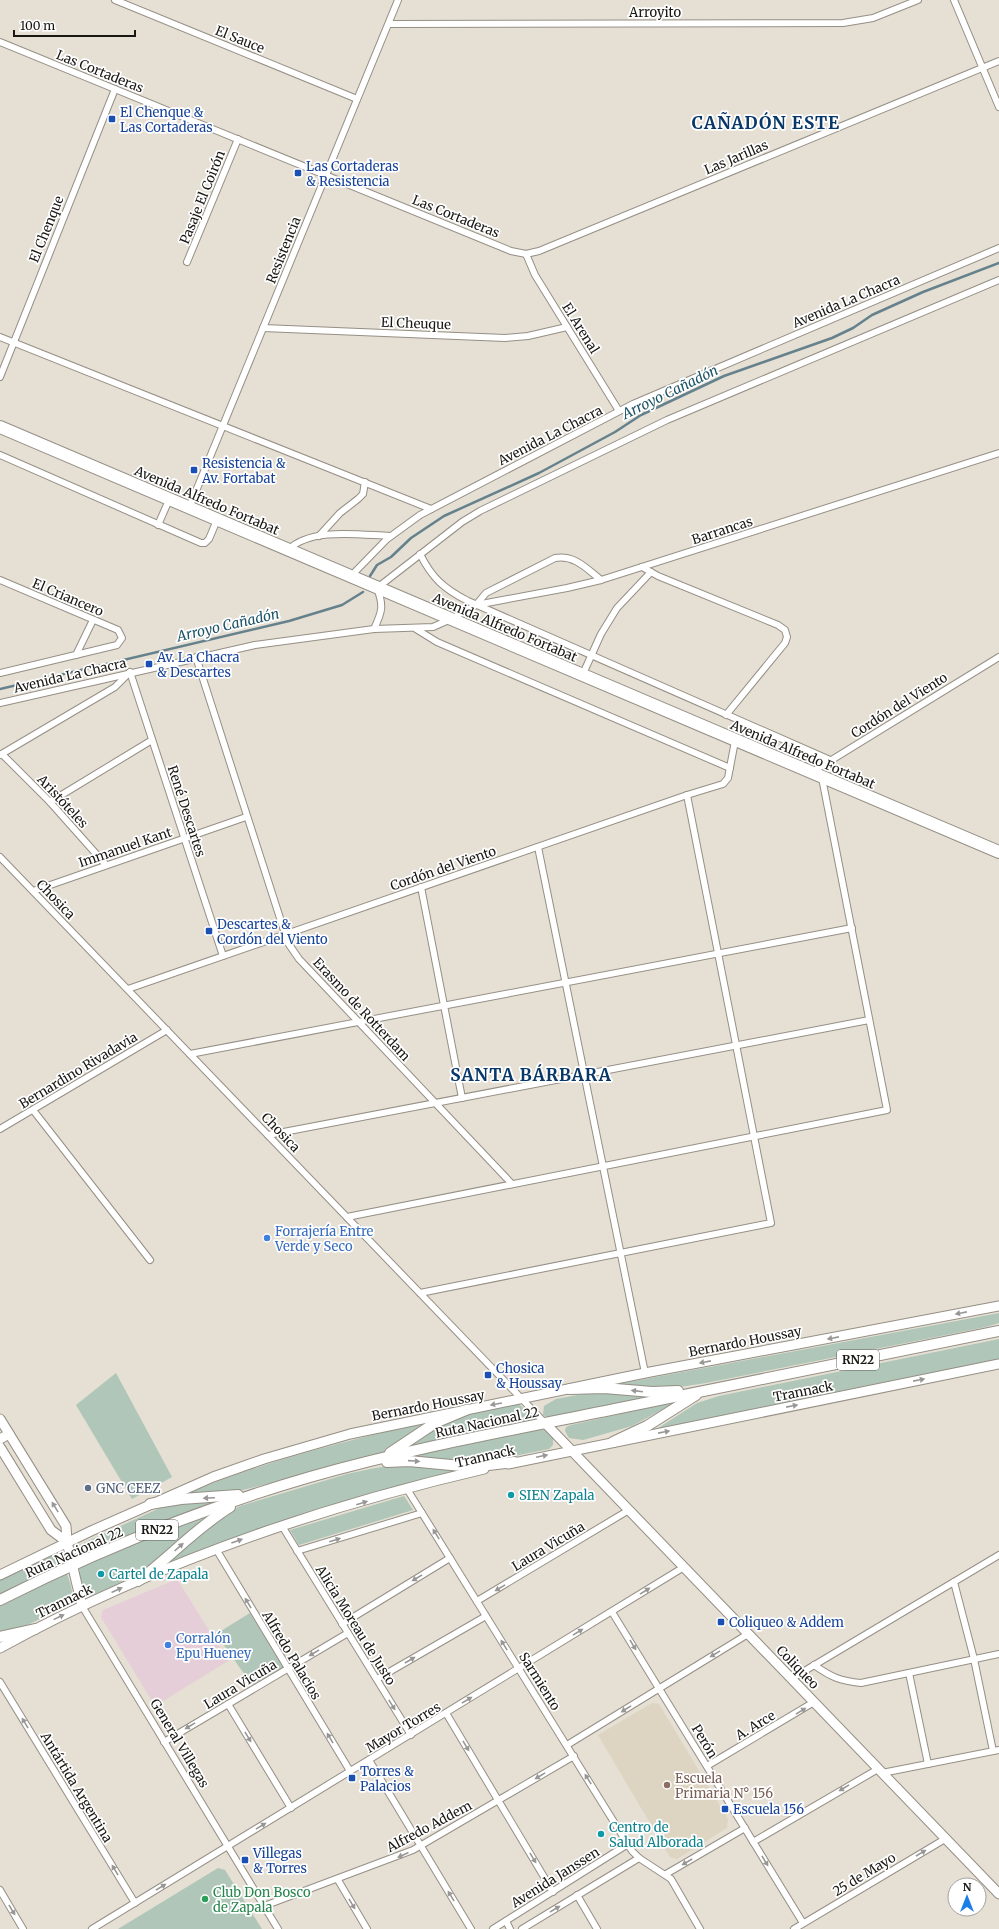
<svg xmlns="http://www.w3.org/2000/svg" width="999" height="1929" viewBox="0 0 999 1929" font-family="Merriweather,serif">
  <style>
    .commercial { fill: #e6ced8 }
    .built { fill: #ded4c2 }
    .green { fill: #afc6b8 }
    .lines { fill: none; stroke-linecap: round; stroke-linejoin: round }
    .stream { stroke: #65818c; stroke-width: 2.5 }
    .street-casing { stroke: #958f85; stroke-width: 8 }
    .secondary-casing { stroke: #958f85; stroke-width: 11 }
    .primary-casing { stroke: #958f85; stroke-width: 12 }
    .highway-casing { stroke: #958f85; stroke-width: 14 }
    .street { stroke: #fff; stroke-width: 6 }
    .secondary { stroke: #fff; stroke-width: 9 }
    .primary { stroke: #fff; stroke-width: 10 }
    .highway { stroke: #fff; stroke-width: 12 }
    .oneway { fill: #989795 }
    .transit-dot { fill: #1a4fb4; stroke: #fff; stroke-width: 1.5 }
    .shop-dot { fill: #3f7fe0; stroke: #fff; stroke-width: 1.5 }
    .service-dot { fill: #5c6f8a; stroke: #fff; stroke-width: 1.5 }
    .culture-dot { fill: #0f9aa8; stroke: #fff; stroke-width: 1.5 }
    .education-dot { fill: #8d6e63; stroke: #fff; stroke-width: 1.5 }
    .leisure-dot { fill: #2e9e5b; stroke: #fff; stroke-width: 1.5 }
    .labels { text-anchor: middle; stroke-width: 3.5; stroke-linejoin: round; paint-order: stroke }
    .shield { fill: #fff; stroke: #5e5d5a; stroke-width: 1 }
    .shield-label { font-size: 12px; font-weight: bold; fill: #191713 }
    .street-label { font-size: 13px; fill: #191713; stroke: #fff }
    .transit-label { font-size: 13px; fill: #164399; stroke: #fff; text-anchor: start }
    .shop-label { font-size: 13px; fill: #366cbe; stroke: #fff; text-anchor: start }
    .service-label { font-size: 13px; fill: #4e5e75; stroke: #fff; text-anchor: start }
    .culture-label { font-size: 13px; fill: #0d838f; stroke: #fff; text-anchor: start }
    .education-label { font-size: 13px; fill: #785e54; stroke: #fff; text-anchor: start }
    .leisure-label { font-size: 13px; fill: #27864d; stroke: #fff; text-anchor: start }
    .water-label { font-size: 14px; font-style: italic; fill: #1d5467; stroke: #fff }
    .district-label { font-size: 17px; font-weight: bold; letter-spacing: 1px; fill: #083769; stroke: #fff }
  </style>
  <rect width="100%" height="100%" fill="#e5dfd4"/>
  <polygon class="commercial" points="177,1579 228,1661 155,1706 101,1617 103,1610"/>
  <polygon class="built" points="652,1703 659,1704 728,1819 727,1828 677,1859 670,1857 598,1735"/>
  <g class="green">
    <polygon points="999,1313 999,1323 986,1327 706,1383 667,1389 613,1385"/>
    <polygon points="999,1339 999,1361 655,1430 697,1403 719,1396"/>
    <polygon points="116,1373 172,1477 132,1499 76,1405"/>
    <polygon points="594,1392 659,1395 549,1418 543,1415 544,1406 556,1399"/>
    <polygon points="678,1401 632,1426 583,1440 569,1438 565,1431 566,1427 571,1425"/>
    <polygon points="519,1404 533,1417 534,1421 402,1450 434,1427 458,1416"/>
    <path d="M433 1421 390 1450 375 1456 243 1490 180 1496C262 1462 347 1440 433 1421Z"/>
    <polygon points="537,1429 545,1430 553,1438 553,1445 549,1449 479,1463 402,1458"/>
    <polygon points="403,1464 468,1470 366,1496 244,1534 164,1565 210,1523 240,1506 347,1474 375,1468"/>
    <polygon points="404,1496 413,1510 299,1545 290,1530"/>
    <polygon points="223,1500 78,1557 75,1555 75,1548 79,1545 162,1507 170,1504"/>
    <path d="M214 1513 138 1577 94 1597C81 1598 76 1576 80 1567L160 1533Z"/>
    <path d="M57 1552 61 1554C65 1560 63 1562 58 1566L0 1595V1579Z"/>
    <path d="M61 1574H67C70 1583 76 1597 69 1605L19 1629 0 1635V1605Z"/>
    <polygon points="250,1613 283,1667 252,1685 216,1634"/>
    <polygon points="218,1868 225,1870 262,1929 118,1929"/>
  </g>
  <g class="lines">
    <g class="stream">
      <polyline points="370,576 377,565 391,557 411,538 444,516 539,473 615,432 641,415 724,376 832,338 853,328 872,315 923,292 999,263"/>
      <polyline points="0,689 289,621 342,605 363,592"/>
    </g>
    <defs>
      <g id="street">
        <polyline points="115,0 357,99"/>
        <polyline points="954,0 999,107"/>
        <polyline points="389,24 843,23 873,18 918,0"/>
        <polyline points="0,42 511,251 526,254 539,251 999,61"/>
        <polyline points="526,254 535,275 619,411"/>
        <polyline points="187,262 238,139"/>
        <polyline points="263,328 505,338 528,336 567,327"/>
        <polyline points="0,337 431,509"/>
        <polyline points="0,377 115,89"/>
        <polyline points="0,455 201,543 205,543 209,539 217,520"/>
        <polyline points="189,508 398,0"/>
        <polyline points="158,525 169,500"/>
        <polyline points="319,536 340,513 358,499 363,494 365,482"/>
        <path d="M288 550C311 527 360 535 390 536"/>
        <path d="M420 554C432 578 444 589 468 601L830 760"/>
        <polyline points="642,567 658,576 778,625 785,630 787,637 785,643 726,715"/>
        <polyline points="350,577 387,539 420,515 633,404 999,248"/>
        <polyline points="0,580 118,630 122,638 117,645 0,673"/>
        <path d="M476 605 486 593 555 558C575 555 586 568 601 580"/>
        <path d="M374 629C382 612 384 606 377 588L462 522 480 511 667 420 999 280"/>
        <polyline points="416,629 437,642 730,768"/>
        <polyline points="76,655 93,620"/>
        <polyline points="196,657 288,943 299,959 512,1184"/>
        <polyline points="130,672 223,956"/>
        <polyline points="582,676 601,634 617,608 651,572"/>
        <polyline points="0,703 255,645 374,629 433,627 451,619 476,605 567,588 601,580 999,453"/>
        <polyline points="2,754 50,802 106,865"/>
        <polyline points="0,755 115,687 130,672"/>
        <polyline points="812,772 999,657"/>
        <polyline points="50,802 152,740"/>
        <polyline points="538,847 645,1373"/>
        <polyline points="0,857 545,1423"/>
        <polyline points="421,887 462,1098"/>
        <polyline points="33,891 246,817"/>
        <polyline points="128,989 687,795 723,784 728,778 735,741"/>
        <polyline points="190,1054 852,928"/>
        <polyline points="33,1110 150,1260"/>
        <polyline points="0,1129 167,1030"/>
        <polyline points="268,1135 869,1020"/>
        <polyline points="347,1217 887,1110 822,778"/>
        <polyline points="420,1293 771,1223 687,795"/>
        <polyline points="407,1489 632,1851 639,1858 671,1879 700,1929"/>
        <polyline points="282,1526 411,1735"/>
        <polyline points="216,1549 350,1771"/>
        <polyline points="297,1551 422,1513"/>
        <polyline points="954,1582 974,1659 993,1751"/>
        <polyline points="477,1601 629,1510"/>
        <polyline points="82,1606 278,1929"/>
        <polyline points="612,1612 803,1923"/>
        <polyline points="342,1624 450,1558"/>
        <path d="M814 1665C831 1677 840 1681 861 1683L999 1654"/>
        <polyline points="909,1673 928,1764"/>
        <polyline points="377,1679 486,1616"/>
        <polyline points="791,1679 999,1555"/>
        <polyline points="0,1682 135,1903"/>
        <polyline points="228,1704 291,1808"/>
        <polyline points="446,1713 553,1892"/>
        <polyline points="164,1742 348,1633"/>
        <polyline points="567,1745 748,1634"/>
        <polyline points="369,1760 471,1929"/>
        <polyline points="707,1766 814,1702"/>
        <polyline points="882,1773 999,1750"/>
        <polyline points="753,1842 878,1769"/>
        <polyline points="666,1874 745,1828"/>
        <polyline points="338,1880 367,1929"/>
        <polyline points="0,1890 23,1929"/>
        <polyline points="577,1895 597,1929"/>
        <polyline points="264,1906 413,1850 574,1756"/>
        <polyline points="506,1921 510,1929"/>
        <polyline points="92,1929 684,1567"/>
        <polyline points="493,1929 628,1844"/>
        <polyline points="522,1929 639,1858"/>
        <polyline points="794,1929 945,1839"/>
      </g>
      <g id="secondary">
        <polyline points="0,1419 66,1526 67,1542 82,1606"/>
        <polyline points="545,1423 999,1894"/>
        <polyline points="0,1439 9,1434"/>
        <polyline points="0,1447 51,1530 67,1542"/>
        <polyline points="508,1464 999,1364"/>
        <polyline points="0,1575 91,1531 213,1477 264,1459 350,1434 645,1373 999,1306"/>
        <path d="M0 1648C151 1565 316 1508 484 1469"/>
      </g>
      <g id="primary">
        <polyline points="570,1389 604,1388 652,1392 678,1391"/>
        <polyline points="613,1442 647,1426 696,1395"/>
        <polyline points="390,1453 435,1423 466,1410"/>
        <polyline points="387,1462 409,1461 472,1467 514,1462"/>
        <polyline points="150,1504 181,1499 238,1495"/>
        <path d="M138 1581C170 1557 196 1528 230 1507"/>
        <path d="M0 1600C99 1550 203 1508 310 1477 412 1448 517 1429 620 1408 747 1382 873 1356 999 1331"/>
        <polyline points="0,1637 35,1629"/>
      </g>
      <polyline id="highway" points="0,427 999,852"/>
    </defs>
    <use href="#street" class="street-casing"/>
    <use href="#secondary" class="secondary-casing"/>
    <use href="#primary" class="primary-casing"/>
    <use href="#highway" class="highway-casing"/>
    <use href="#street" class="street"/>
    <use href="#secondary" class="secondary"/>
    <use href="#primary" class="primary"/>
    <use href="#highway" class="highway"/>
  </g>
  <defs><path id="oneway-solid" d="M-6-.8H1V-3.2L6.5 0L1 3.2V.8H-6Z"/></defs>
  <g class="oneway">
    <use href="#oneway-solid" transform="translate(961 1313) rotate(169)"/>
    <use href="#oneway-solid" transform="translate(833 1338) rotate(169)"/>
    <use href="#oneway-solid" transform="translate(705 1362) rotate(169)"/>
    <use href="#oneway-solid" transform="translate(919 1380) rotate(-11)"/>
    <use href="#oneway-solid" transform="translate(637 1391) rotate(-173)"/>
    <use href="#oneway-solid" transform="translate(496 1404) rotate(170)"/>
    <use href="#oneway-solid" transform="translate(792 1406) rotate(-11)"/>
    <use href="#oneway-solid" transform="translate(664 1432) rotate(-11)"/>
    <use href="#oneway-solid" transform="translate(542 1456) rotate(-12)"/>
    <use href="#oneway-solid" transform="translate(414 1461) rotate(4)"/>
    <use href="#oneway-solid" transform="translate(209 1498) rotate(177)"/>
    <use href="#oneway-solid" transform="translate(362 1503) rotate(-17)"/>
    <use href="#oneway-solid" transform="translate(55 1507) rotate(-122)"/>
    <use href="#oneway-solid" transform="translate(436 1534) rotate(-122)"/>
    <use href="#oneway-solid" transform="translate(335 1540) rotate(-17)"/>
    <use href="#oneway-solid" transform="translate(237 1541) rotate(-20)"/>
    <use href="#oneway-solid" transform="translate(179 1547) rotate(-42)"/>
    <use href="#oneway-solid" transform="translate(417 1578) rotate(149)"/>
    <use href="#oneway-solid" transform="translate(500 1588) rotate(149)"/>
    <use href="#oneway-solid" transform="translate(117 1590) rotate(-24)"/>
    <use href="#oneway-solid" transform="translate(645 1591) rotate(-32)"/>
    <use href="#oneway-solid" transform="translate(248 1603) rotate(-121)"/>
    <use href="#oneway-solid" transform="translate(59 1617) rotate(-26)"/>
    <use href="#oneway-solid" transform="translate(578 1632) rotate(-31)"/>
    <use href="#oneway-solid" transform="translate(504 1645) rotate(-122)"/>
    <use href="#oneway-solid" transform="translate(633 1645) rotate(59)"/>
    <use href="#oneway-solid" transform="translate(314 1653) rotate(149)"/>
    <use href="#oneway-solid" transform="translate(715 1654) rotate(149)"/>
    <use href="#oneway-solid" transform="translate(410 1660) rotate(-30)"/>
    <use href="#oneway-solid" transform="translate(467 1700) rotate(-31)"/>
    <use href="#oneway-solid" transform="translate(392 1705) rotate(58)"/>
    <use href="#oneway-solid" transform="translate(626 1709) rotate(148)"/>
    <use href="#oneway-solid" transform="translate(801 1711) rotate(-31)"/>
    <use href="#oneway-solid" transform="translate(25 1723) rotate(-121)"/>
    <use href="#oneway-solid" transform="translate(190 1726) rotate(149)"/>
    <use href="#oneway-solid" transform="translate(248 1737) rotate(59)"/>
    <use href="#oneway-solid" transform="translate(330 1738) rotate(-121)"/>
    <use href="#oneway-solid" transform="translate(466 1746) rotate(59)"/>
    <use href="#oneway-solid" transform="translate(540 1776) rotate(149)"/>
    <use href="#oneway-solid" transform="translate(588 1779) rotate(-122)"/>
    <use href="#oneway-solid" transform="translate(844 1788) rotate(149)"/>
    <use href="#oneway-solid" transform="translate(261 1826) rotate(-31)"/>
    <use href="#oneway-solid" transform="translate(921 1853) rotate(-31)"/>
    <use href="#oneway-solid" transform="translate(403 1855) rotate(156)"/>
    <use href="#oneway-solid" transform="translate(533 1858) rotate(59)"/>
    <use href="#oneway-solid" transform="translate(765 1861) rotate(59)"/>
    <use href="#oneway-solid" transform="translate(687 1862) rotate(150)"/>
    <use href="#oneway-solid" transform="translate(115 1870) rotate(-121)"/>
    <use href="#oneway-solid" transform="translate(161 1887) rotate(-31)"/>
    <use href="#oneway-solid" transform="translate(451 1896) rotate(-121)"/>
    <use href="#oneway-solid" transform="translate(352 1904) rotate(59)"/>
    <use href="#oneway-solid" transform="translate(555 1909) rotate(-31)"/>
    <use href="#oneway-solid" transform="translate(12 1910) rotate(59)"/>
  </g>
  <g class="transit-dot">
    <rect x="108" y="115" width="8" height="8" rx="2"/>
    <rect x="294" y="169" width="8" height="8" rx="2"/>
    <rect x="190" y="466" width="8" height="8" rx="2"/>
    <rect x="145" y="660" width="8" height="8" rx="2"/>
    <rect x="205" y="927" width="8" height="8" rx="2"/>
    <rect x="484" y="1371" width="8" height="8" rx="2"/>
    <rect x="717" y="1618" width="8" height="8" rx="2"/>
    <rect x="348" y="1774" width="8" height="8" rx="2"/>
    <rect x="721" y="1805" width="8" height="8" rx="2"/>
    <rect x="241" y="1856" width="8" height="8" rx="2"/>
  </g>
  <g class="shop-dot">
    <circle cx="267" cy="1238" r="4"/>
    <circle cx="168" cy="1645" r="4"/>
  </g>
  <circle class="service-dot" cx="88" cy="1488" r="4"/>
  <g class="culture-dot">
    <circle cx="511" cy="1495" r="4"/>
    <circle cx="101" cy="1574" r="4"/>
    <circle cx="601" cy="1834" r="4"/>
  </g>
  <circle class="education-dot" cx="667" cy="1785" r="4"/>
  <circle class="leisure-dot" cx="205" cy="1899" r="4"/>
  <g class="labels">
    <g class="shield">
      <rect x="837" y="1350" width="42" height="20" rx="3"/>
      <rect x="136" y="1520" width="42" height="20" rx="3"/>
    </g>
    <g class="shield-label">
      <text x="858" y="1364">RN22</text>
      <text x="157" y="1534">RN22</text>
    </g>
    <g class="street-label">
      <text x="655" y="17">Arroyito</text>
      <text transform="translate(240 39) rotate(22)" y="5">El Sauce</text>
      <text transform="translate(100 71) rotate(22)" y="5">Las Cortaderas</text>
      <text transform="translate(736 157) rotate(-23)" y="5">Las Jarillas</text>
      <text transform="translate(202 197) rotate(-68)" y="5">Pasaje El Coirón</text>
      <text transform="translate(456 216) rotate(22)" y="5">Las Cortaderas</text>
      <text transform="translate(46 229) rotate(-68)" y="5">El Chenque</text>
      <text transform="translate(283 250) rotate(-68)" y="5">Resistencia</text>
      <text transform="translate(846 301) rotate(-23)" y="5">Avenida La Chacra</text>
      <text transform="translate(416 323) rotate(2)" y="5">El Cheuque</text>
      <text transform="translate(581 328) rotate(58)" y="5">El Arenal</text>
      <text transform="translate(550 435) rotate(-27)" y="5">Avenida La Chacra</text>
      <text transform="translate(207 500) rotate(23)" y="5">Avenida Alfredo Fortabat</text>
      <text transform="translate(722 530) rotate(-18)" y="5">Barrancas</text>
      <text transform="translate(68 597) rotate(23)" y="5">El Criancero</text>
      <text transform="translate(505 627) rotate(23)" y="5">Avenida Alfredo Fortabat</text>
      <text transform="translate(70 675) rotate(-13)" y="5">Avenida La Chacra</text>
      <text transform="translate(899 705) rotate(-32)" y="5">Cordón del Viento</text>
      <text transform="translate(803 754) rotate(23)" y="5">Avenida Alfredo Fortabat</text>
      <text transform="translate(63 801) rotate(47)" y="5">Aristóteles</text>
      <text transform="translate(187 811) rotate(72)" y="5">René Descartes</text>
      <text transform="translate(125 847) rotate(-19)" y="5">Immanuel Kant</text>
      <text transform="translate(443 868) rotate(-19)" y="5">Cordón del Viento</text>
      <text transform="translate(56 899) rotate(46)" y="5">Chosica</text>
      <text transform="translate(362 1009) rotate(47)" y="5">Erasmo de Rotterdam</text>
      <text transform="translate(78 1070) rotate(-31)" y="5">Bernardino Rivadavia</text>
      <text transform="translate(281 1132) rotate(46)" y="5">Chosica</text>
      <text transform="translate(745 1341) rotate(-11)" y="5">Bernardo Houssay</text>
      <text transform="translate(803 1391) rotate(-11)" y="5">Trannack</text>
      <text transform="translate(428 1405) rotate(-11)" y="5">Bernardo Houssay</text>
      <text transform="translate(487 1422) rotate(-12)" y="5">Ruta Nacional 22</text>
      <text transform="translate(485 1456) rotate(-13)" y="5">Trannack</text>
      <text transform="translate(548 1546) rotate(-31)" y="5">Laura Vicuña</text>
      <text transform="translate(74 1552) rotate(-24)" y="5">Ruta Nacional 22</text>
      <text transform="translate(64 1601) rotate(-26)" y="5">Trannack</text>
      <text transform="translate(356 1625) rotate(58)" y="5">Alicia Moreau de Justo</text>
      <text transform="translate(292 1655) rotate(59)" y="5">Alfredo Palacios</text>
      <text transform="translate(798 1667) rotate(46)" y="5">Coliqueo</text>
      <text transform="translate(540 1681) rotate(58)" y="5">Sarmiento</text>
      <text transform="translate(240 1684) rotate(-31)" y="5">Laura Vicuña</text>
      <text transform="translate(755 1725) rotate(-31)" y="5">A. Arce</text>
      <text transform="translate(403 1727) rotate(-31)" y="5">Mayor Torres</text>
      <text transform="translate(705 1741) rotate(59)" y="5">Perón</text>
      <text transform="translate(180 1743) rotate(59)" y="5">General Villegas</text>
      <text transform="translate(77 1787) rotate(59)" y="5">Antártida Argentina</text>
      <text transform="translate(429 1826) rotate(-28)" y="5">Alfredo Addem</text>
      <text transform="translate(864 1874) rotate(-31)" y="5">25 de Mayo</text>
      <text transform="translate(555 1877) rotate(-32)" y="5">Avenida Janssen</text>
    </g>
    <g class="transit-label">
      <text x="120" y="117">El Chenque &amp;<tspan x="120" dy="15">Las Cortaderas</tspan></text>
      <text x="306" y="171">Las Cortaderas<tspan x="306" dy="15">&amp; Resistencia</tspan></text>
      <text x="202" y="468">Resistencia &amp;<tspan x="202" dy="15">Av. Fortabat</tspan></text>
      <text x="157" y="662">Av. La Chacra<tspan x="157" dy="15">&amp; Descartes</tspan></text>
      <text x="217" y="929">Descartes &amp;<tspan x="217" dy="15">Cordón del Viento</tspan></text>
      <text x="496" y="1373">Chosica<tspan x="496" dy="15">&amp; Houssay</tspan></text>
      <text x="729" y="1627">Coliqueo &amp; Addem</text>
      <text x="360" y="1776">Torres &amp;<tspan x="360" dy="15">Palacios</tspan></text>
      <text x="733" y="1814">Escuela 156</text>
      <text x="253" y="1858">Villegas<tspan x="253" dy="15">&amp; Torres</tspan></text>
    </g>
    <g class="shop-label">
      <text x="275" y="1236">Forrajería Entre<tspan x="275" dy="15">Verde y Seco</tspan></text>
      <text x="176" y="1643">Corralón<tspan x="176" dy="15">Epu Hueney</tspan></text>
    </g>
    <g class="service-label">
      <text x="96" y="1493">GNC CEEZ</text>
    </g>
    <g class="culture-label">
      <text x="519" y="1500">SIEN Zapala</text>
      <text x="109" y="1579">Cartel de Zapala</text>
      <text x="609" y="1832">Centro de<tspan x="609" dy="15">Salud Alborada</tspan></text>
    </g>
    <g class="education-label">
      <text x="675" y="1783">Escuela<tspan x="675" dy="15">Primaria N° 156</tspan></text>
    </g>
    <g class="leisure-label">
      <text x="213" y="1897">Club Don Bosco<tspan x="213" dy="15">de Zapala</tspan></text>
    </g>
    <g class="water-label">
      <text transform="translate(670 392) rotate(-26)" y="5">Arroyo Cañadón</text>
      <text transform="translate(228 625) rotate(-13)" y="5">Arroyo Cañadón</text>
    </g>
    <g class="district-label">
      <text x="766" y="129">CAÑADÓN ESTE</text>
      <text x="531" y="1081">SANTA BÁRBARA</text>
    </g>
  </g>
  <g transform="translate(967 1897)"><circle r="19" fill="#ffffff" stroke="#a3a2a1"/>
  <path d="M0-3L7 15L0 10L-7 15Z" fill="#1b7fe7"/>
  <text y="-6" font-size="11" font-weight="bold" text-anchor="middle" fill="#191713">N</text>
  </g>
  <path d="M14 30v6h121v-6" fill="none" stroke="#191713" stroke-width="2"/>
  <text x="20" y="30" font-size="12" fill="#191713" stroke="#ffffff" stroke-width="3" paint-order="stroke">100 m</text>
</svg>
